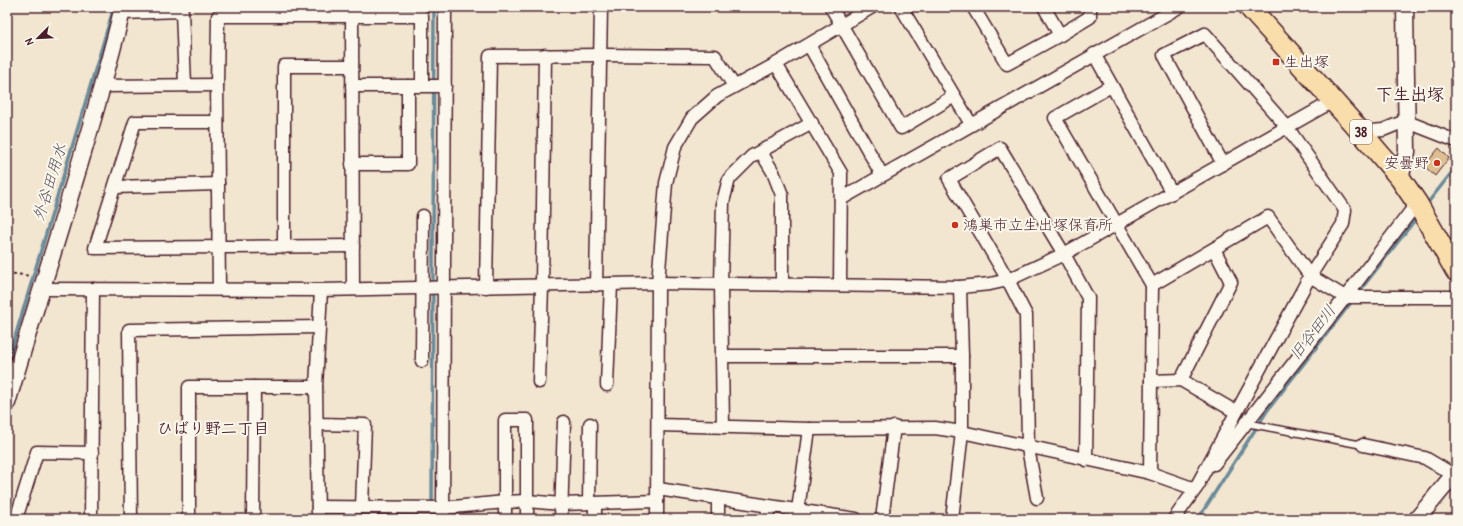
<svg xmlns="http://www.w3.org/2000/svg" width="1463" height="526" viewBox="0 0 1463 526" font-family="'Patrick Hand','Klee One',sans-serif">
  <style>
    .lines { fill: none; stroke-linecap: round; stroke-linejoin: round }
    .stream { stroke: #6c8a98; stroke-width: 3.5 }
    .building { fill: #ddbf91; stroke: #4a1f2b }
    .service-casing { stroke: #4a1f2b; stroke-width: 9 }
    .minor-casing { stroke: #4a1f2b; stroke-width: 15 }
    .tertiary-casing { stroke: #4a1f2b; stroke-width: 19 }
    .primary-casing { stroke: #4a1f2b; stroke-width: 23 }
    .path { stroke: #4a1f2b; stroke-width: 2; stroke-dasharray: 3 3; stroke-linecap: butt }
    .service { stroke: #fbf7ec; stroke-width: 6 }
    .minor { stroke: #fbf7ec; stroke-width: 12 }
    .tertiary { stroke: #fbf7ec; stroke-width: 16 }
    .primary { stroke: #f9deab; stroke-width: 20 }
    .poi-dot { fill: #c8321e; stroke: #fbf7ec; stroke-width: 1.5 }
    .labels { text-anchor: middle; stroke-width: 4; stroke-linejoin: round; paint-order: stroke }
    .shield { fill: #fbf7ec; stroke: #7f6065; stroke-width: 1 }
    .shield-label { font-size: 14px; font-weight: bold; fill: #4a1f2b }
    .poi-label { font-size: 15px; fill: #4a1f2b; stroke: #fbf7ec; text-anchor: start }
    .water-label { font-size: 16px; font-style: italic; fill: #5b5561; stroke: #fbf7ec }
    .neighbourhood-label { font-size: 16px; font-weight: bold; fill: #4a1f2b; stroke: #fbf7ec }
    .quarter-label { font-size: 17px; font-weight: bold; fill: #4a1f2b; stroke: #fbf7ec }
  </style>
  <rect width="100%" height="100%" fill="#f2e6d1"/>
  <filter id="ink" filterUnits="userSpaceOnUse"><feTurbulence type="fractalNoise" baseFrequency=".025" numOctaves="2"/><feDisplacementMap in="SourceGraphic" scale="8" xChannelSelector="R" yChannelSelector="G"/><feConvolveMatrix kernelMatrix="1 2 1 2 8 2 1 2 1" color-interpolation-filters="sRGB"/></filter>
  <g filter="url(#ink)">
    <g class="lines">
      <g class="stream">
        <polyline points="1426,205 1456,167"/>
        <polyline points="1358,293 1418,216"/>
        <polyline points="7,364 114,7"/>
        <polyline points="432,519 434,7"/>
        <polyline points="1198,519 1267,411 1353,300"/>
      </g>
    </g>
    <polygon class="building" points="1439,148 1449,158 1435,176 1424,166"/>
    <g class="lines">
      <defs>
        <polyline id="service" points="1246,423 1363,445"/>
        <g id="minor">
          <polyline points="831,7 901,128 954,96"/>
          <polyline points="901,7 971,124"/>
          <polyline points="973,7 1007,64 1060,35 1044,7"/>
          <polyline points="122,13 182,11 185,85"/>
          <polyline points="352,15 353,289"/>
          <polyline points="1060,35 1090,17 1090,7"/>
          <polyline points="809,45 882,175"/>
          <polyline points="1094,54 1172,193"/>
          <polyline points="776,64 841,173 840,285"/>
          <polyline points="103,86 217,85"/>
          <polyline points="352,86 445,86"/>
          <polyline points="1111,86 1055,118 1152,285 1150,473"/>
          <polyline points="217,122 135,122 95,248 353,246"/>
          <polyline points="1361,132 1383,130 1405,121 1456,141"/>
          <polyline points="761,152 773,172 782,195 782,285"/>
          <polyline points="352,164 408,164 408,86"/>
          <polyline points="115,187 218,184"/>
          <polyline points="841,199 1179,7"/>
          <polyline points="284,247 284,66 352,66"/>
          <polyline points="596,285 601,7"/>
          <polyline points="1152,285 1268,217 1310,276 1345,297 1456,297"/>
          <polyline points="486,287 490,56 600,55 715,56 734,86"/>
          <polyline points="40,289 321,290 658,283 960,287 990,284 1008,280 1064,254 1333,101"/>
          <polyline points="219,289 217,85 218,16 422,16 422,85"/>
          <polyline points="722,356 962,356"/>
          <polyline points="422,361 423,216"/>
          <polyline points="1181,380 1231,282 1214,249"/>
          <polyline points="1151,381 1181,380 1236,412"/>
          <polyline points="539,382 542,286 545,55"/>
          <polyline points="607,385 611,284"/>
          <polyline points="316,424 365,425 362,507"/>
          <polyline points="658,425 809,429 935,428 962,432 1150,473 1195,489"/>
          <polyline points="723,427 721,284 723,202 729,179 752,156 812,123"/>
          <polyline points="1363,445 1425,458 1454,475"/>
          <polyline points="1214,464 1337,308 1417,203"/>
          <polyline points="658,489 856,519"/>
          <polyline points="1195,489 1310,276 1343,224 1345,210 1287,127 1205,34 1164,55 1223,164"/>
          <polyline points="1037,498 1028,448 1026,315 1008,280 949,179 1000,148 1064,254 1088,298 1086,460"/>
          <polyline points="589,503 590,424"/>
          <polyline points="318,507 443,508 505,502 527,501 561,504 657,501"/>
          <polyline points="798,510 809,429"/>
          <polyline points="16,519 37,452 92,453"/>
          <polyline points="91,519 93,289"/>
          <polyline points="131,519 129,330 319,327"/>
          <polyline points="189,519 189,387 316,387"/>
          <polyline points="253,519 254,387"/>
          <polyline points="318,519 316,387 321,290"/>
          <polyline points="443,519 445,7"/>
          <polyline points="505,519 505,420 527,420 527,519"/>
          <polyline points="561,519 564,422"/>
          <polyline points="595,519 595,503"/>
          <polyline points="657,519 658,283 666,183 675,147 692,118 717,96 776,64 872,7"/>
          <polyline points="718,519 718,498"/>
          <polyline points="768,519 768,506"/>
          <polyline points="882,519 894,427"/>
          <polyline points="952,519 962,432 962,356 960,287"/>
          <polyline points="1174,519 1199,484"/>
        </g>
        <g id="tertiary">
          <polyline points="1400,178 1407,152 1405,7"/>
          <path d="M7 403C46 271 90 140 123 7"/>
          <polyline points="1417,519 1456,472"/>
        </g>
        <polyline id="primary" points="1249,7 1361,132 1400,178 1417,203 1456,271"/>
      </defs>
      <use href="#service" class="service-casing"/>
      <use href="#minor" class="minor-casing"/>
      <use href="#tertiary" class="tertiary-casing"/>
      <use href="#primary" class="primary-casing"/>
      <polyline class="path" points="7,273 31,276"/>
      <use href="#service" class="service"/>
      <use href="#minor" class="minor"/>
      <use href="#tertiary" class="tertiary"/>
      <use href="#primary" class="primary"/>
    </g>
  </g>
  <g class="poi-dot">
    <rect x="1272" y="58" width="8" height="8" rx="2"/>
    <circle cx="1437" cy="163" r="4"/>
    <circle cx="955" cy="225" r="4"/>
  </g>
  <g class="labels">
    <rect class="shield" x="1350" y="120" width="22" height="24" rx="3"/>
    <g class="shield-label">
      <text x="1361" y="137">38</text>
    </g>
    <g class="poi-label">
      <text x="1284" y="67">生出塚</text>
      <text x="1429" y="168" text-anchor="end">安曇野</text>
      <text x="963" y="230">鴻巣市立生出塚保育所</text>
    </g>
    <g class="water-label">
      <text transform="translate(49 182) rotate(-73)" y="6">外谷田用水</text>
      <text transform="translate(1312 332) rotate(-52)" y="6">旧谷田川</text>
    </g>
    <g class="neighbourhood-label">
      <text x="213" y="434">ひばり野二丁目</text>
    </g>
    <g class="quarter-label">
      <text x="1410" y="100">下生出塚</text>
    </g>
  </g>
  <rect width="1463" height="526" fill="none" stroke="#fbf7ec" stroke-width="24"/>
  <rect x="12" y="12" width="1439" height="502" fill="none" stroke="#4a1f2b" stroke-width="1.5" filter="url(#ink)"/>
  <g transform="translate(38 38) rotate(246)" stroke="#fbf7ec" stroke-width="3" paint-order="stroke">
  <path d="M0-3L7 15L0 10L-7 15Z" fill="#4a1f2b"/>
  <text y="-6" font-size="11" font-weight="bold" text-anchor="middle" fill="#4a1f2b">N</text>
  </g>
</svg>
